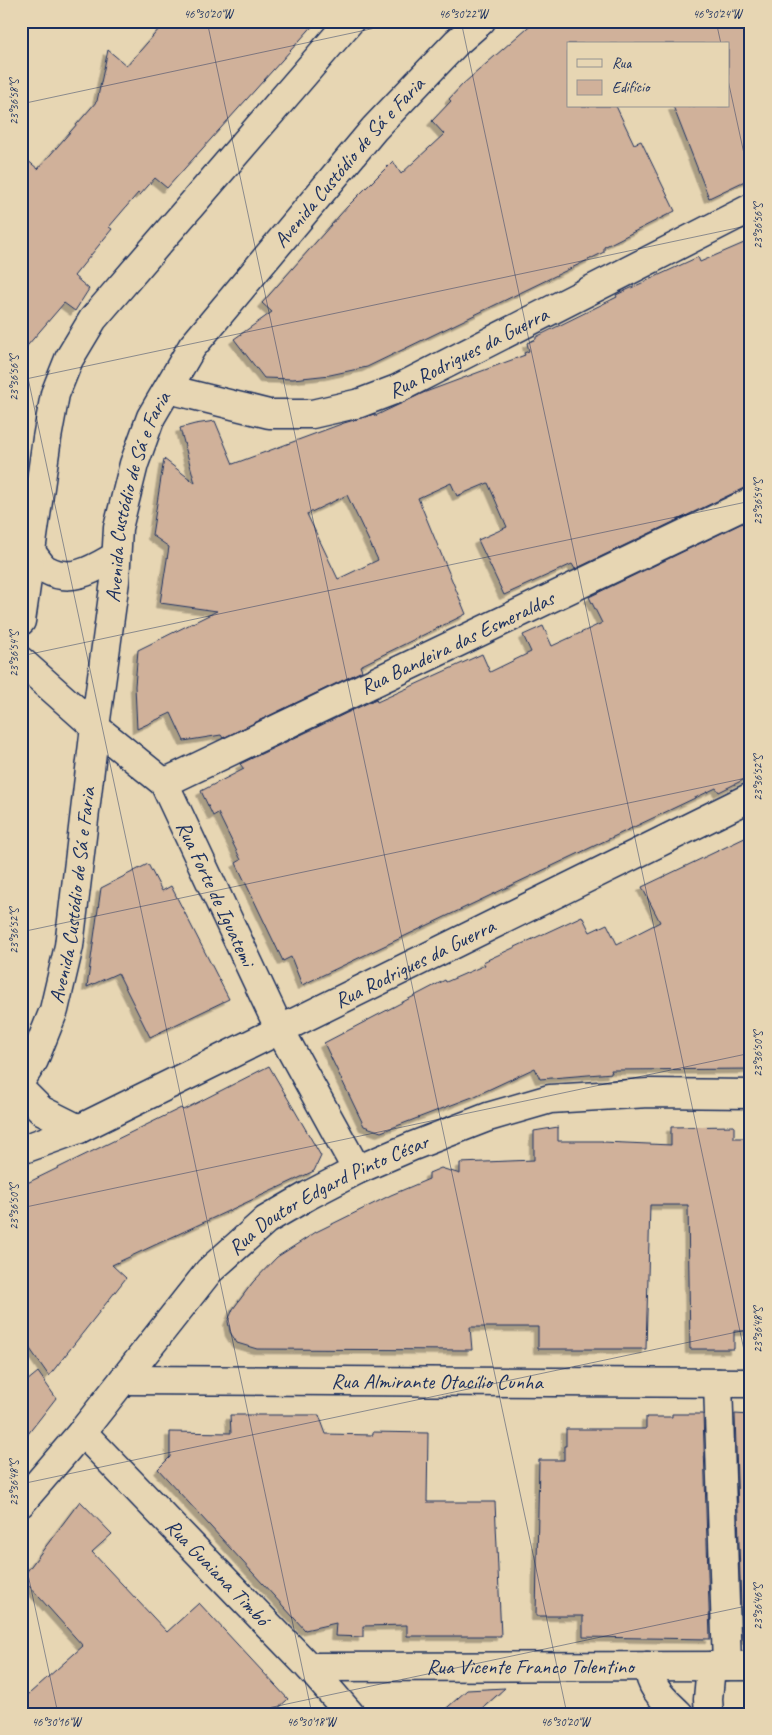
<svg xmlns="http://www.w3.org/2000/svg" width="772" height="1735" viewBox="0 0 772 1735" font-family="Caveat,sans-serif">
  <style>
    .building { fill: #d0b19a; stroke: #1b2f5e; fill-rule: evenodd; filter: url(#shadow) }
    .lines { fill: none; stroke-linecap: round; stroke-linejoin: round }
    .minor-casing { stroke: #1b2f5e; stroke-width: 31 }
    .minor { stroke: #e7d6b3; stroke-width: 28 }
    .ticks { fill: none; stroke: #1b2f5e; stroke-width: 1; stroke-opacity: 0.45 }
    .labels { text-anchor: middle; stroke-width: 4; stroke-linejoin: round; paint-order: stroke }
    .street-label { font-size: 21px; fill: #1b2f5e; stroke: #e7d6b3 }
    .neatline { fill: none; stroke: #1b2f5e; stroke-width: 2 }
    .ticks-label { font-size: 12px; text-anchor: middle; fill: #1b2f5e }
  </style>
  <defs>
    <filter id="shadow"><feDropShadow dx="-4.5" dy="4.5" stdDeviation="0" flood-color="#0004"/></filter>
  </defs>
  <rect width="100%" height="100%" fill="#e7d6b3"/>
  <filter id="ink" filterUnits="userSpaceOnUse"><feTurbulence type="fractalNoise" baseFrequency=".02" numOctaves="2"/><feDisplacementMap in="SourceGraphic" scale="10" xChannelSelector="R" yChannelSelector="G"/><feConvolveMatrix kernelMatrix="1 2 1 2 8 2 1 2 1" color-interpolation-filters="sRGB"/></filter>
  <g filter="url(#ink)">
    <g class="building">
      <polygon points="166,21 317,21 167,188 155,178 140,195 138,193 109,227 112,229 74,276 89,289 75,311 64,303 21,353 21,155 38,169 97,101 108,50 127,66"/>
      <polygon points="535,21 751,21 751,178 709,198 673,106 728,106 728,44 568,44 568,106 616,106 634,144 641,141 675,211 604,247 604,252 588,260 367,367 330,375 293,379 264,378 234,339 272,312 262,303 347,207 393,161 401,174 444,134 432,121 451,101 449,99 463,84"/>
      <path d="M751 240V315L745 318 751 329V487L744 488 575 569 572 564 504 595 478 540 507 527 488 483 457 496 451 483 418 498 466 614 360 666 362 671 223 738 221 735 184 741 171 713 137 729 135 686 138 650 217 611 160 603 169 547 152 535 164 459 195 483 180 428 195 424 215 421 233 464 344 423 374 414 375 416 423 393 525 355 524 353 529 351 527 343 536 339V337L617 297 616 295 698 257 700 262ZM347 495 378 560 338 579 307 514Z"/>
      <polygon points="751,519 751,776 719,792 716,788 302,985 291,957 283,961 236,863 241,860 218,813 213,816 201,791 244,769 240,764 376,699 377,702 482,654 490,672 531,652 523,635 543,626 552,646 602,623 589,597"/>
      <polygon points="751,835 751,1069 611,1070 612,1073 540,1079 535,1068 475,1096 381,1132 364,1126 324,1043 445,980 446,982 485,965 483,962 582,916 590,932 607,924 617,944 660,922 642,887"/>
      <polygon points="148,864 162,891 171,886 229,999 150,1037 118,973 87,987 101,888"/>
      <polygon points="269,1066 321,1156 314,1171 112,1265 126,1278 49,1376 21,1336 21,1186 181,1108 183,1110"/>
      <polygon points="734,1126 734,1138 751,1138 751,1331 734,1331 734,1349 690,1349 688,1205 650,1205 646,1349 538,1349 538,1327 470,1327 472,1350 257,1349 237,1343 230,1332 228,1321 233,1309 253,1282 277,1257 316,1232 391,1195 429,1179 429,1173 441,1168 460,1174 460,1163 534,1160 534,1131 558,1127 558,1141 603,1141 603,1142 671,1145 671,1127"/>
      <polygon points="38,1372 56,1398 21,1443 21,1386"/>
      <polygon points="672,1414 703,1414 710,1639 583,1637 583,1616 536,1616 539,1460 564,1460 564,1446 566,1446 566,1429 646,1429 646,1417 672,1417"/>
      <polygon points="735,1414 751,1415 751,1639 742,1639"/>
      <polygon points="230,1415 319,1415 326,1434 373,1435 373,1432 428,1433 427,1502 495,1502 501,1636 407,1636 407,1625 363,1626 363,1637 335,1636 336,1623 305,1630 158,1469 170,1457 170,1432 231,1433"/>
      <polygon points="80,1501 112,1534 92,1552 167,1632 199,1603 288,1699 272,1714 21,1714 21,1701 83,1646 22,1578"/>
      <polygon points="505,1688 476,1714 440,1714 467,1690"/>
    </g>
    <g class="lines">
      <defs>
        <g id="minor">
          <path id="s1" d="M168 389 269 414H312L360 403 397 389 751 208"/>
          <path d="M31 552C36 558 41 567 47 570 72 584 95 568 116 556"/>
          <polyline points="21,621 47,438 55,394 69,359 93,319 350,21"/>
          <path id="s2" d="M21 661 95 727 164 783 280 1030 357 1170"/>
          <path id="s3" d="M164 783 751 502"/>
          <path id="s4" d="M21 1080 34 1060 54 1010 69 946 95 727 115 581 118 528 134 464 151 417 192 347 374 129 457 42 481 21"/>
          <polyline points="21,1090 41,1110 79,1129"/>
          <path id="s5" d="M21 1150 79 1129 751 797"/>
          <path id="s6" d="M123 1380 751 1383"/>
          <polyline points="718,1383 727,1666"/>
          <path id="s7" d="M82 1432 309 1667 350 1714"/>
          <path id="s8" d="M21 1503 82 1432 209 1271 266 1220 309 1195 357 1170 413 1146 488 1117 550 1099 648 1093 751 1094"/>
          <path d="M648 1666C651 1690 663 1698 679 1714"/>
          <path id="s9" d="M309 1667 751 1666"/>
          <polyline points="709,1714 708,1699 711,1666"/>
        </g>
      </defs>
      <use href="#minor" class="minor-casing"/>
      <use href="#minor" class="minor"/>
    </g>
  </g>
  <path class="ticks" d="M207 21 567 1714M461 21 751 1383M716 21 721 44M728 80 751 186M21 104 408 21M21 345 312 1714M21 380 751 225M21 656 751 501M21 932 751 777M21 1208 751 1053M21 1484 751 1329M21 1542 58 1714M240 1714 751 1605"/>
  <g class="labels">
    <g class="street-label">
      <text dy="7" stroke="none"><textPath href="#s4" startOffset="1004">Avenida Custódio de Sá e Faria</textPath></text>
      <text dy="7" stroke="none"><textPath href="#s1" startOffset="316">Rua Rodrigues da Guerra</textPath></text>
      <text dy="7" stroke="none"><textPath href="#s4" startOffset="599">Avenida Custódio de Sá e Faria</textPath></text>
      <text dy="7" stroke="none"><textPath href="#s3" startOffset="325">Rua Bandeira das Esmeraldas</textPath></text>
      <text dy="7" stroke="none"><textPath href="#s2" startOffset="310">Rua Forte de Iguatemi</textPath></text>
      <text dy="7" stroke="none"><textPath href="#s4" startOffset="194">Avenida Custódio de Sá e Faria</textPath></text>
      <text dy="7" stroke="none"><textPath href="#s5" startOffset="436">Rua Rodrigues da Guerra</textPath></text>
      <text dy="7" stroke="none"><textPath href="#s8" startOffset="442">Rua Doutor Edgard Pinto César</textPath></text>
      <text dy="7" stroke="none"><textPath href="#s6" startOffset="314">Rua Almirante Otacílio Cunha</textPath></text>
      <text dy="7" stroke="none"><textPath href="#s7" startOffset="195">Rua Guaiana Timbó</textPath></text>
      <text dy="7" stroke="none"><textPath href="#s9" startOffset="221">Rua Vicente Franco Tolentino</textPath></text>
    </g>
  </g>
  <rect width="772" height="1735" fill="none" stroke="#e7d6b3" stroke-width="55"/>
  <rect x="567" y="42" width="162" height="65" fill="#e7d6b3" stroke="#959391"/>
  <rect x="577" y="59" width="25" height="8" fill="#e7d6b3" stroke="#959391"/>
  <text x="612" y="68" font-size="15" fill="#1b2f5e">Rua</text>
  <rect x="577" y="80" width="25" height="15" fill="#d0b19a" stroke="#959391"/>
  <text x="612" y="92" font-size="15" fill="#1b2f5e">Edifício</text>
  <rect x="28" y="28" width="716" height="1680" class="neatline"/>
  <g class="ticks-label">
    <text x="208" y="18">46°30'20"W</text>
    <text x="463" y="18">46°30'22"W</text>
    <text x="717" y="18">46°30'24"W</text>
    <text transform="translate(14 102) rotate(-90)" y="4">23°36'58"S</text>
    <text transform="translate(758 226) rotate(-90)" y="4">23°36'56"S</text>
    <text transform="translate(14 378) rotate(-90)" y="4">23°36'56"S</text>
    <text transform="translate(758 502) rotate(-90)" y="4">23°36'54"S</text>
    <text transform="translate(14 654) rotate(-90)" y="4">23°36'54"S</text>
    <text transform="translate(758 778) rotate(-90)" y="4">23°36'52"S</text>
    <text transform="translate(14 931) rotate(-90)" y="4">23°36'52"S</text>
    <text transform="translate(758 1054) rotate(-90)" y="4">23°36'50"S</text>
    <text transform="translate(14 1207) rotate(-90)" y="4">23°36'50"S</text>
    <text transform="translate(758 1330) rotate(-90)" y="4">23°36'48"S</text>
    <text transform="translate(14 1483) rotate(-90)" y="4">23°36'48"S</text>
    <text transform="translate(758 1607) rotate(-90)" y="4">23°36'46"S</text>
    <text x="56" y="1726">46°30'16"W</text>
    <text x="311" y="1726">46°30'18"W</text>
    <text x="565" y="1726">46°30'20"W</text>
  </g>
</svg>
